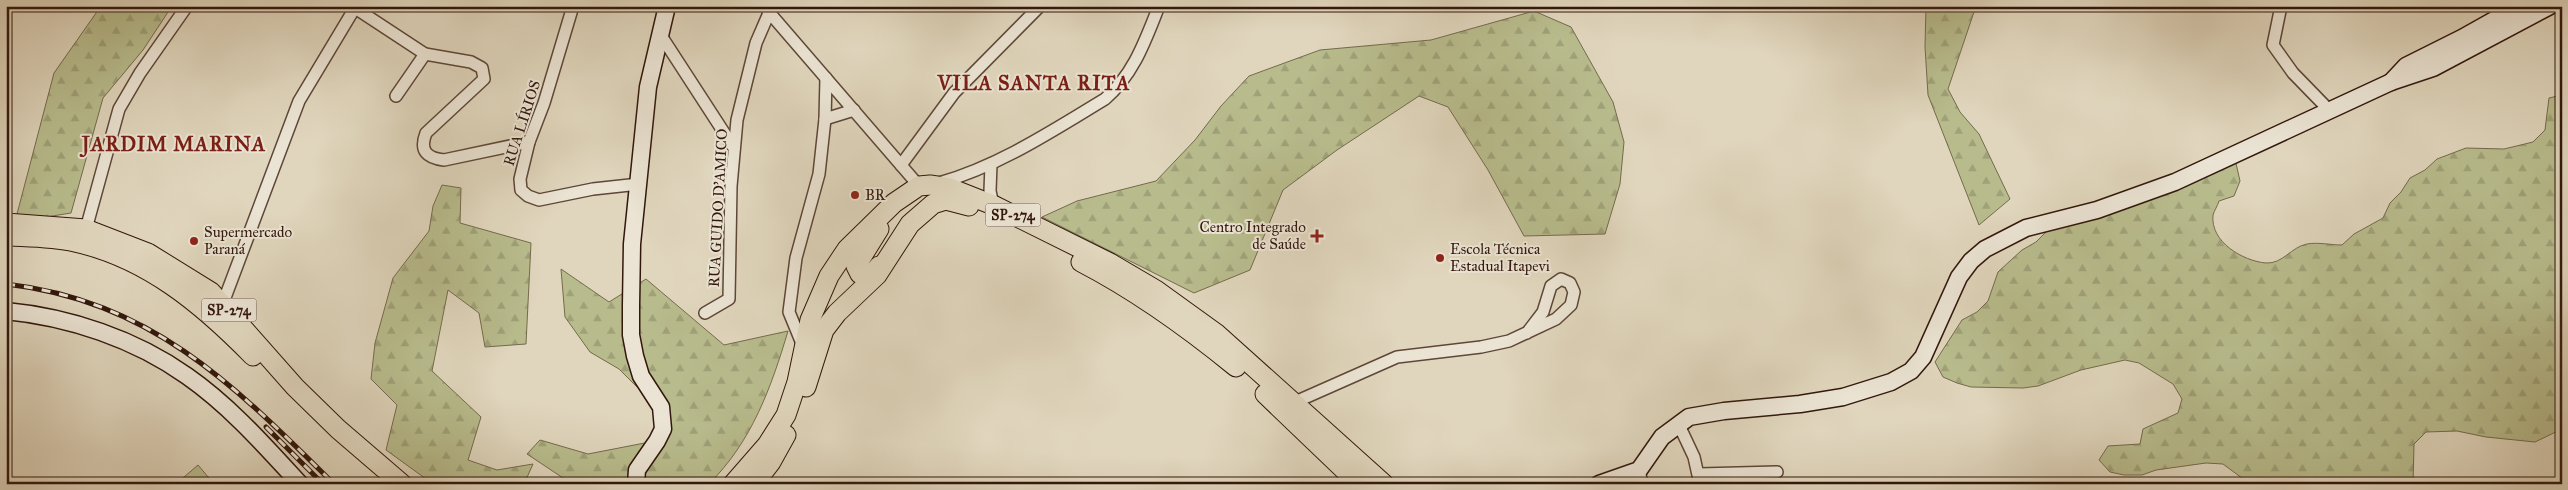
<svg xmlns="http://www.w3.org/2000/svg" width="2568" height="490" viewBox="0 0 2568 490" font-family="'IM FELL Great Primer',serif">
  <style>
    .forest { fill: url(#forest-firs); stroke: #756a4c }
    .garden { fill: #b8bc8d; stroke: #756a4c }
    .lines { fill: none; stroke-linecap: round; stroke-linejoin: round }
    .street-casing { stroke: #5e4738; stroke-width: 14 }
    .secondary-casing { stroke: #32170c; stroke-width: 19 }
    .primary-casing { stroke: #32170c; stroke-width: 21 }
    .street { stroke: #ebe4d4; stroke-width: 11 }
    .secondary { stroke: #ebe4d4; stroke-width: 16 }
    .primary { stroke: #e0d6bd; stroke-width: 19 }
    .rail-casing { stroke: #32170c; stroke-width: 5 }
    .rail { stroke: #ebe4d4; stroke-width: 3; stroke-dasharray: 9; stroke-linecap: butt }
    .poi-dot { fill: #8f2418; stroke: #ebe4d4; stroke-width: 2 }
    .labels { text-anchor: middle; stroke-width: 4; stroke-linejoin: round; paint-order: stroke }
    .shield { fill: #ebe4d4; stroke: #6a5448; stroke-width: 1 }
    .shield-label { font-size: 14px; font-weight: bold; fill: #32170c }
    .street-label { font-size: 15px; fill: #32170c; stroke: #ebe4d4 }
    .poi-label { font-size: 15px; fill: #32170c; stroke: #ebe4d4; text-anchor: start }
    .district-label { font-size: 20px; font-weight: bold; letter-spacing: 1px; fill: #7a1f14; stroke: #ebe4d4 }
  </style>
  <defs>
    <pattern id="forest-firs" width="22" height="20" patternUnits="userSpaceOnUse" patternTransform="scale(1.25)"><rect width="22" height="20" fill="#b8bc8d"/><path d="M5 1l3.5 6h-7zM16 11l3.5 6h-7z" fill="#9fa178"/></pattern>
  </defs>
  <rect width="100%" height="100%" fill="#e0d6bd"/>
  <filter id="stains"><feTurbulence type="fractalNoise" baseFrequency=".004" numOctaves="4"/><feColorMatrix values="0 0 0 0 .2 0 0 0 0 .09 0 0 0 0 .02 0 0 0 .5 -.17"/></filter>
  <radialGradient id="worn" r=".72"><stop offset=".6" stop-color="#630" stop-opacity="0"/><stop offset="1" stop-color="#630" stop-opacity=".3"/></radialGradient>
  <g class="forest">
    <polygon points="101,6 172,6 143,50 103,98 71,213 40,218 17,214 54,73"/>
    <polygon points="1926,6 1976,6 1948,89 1960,112 1979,134 2010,199 1979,225 1928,95 1925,47"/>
    <polygon points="1534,11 1571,27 1613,102 1624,142 1620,184 1605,234 1524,236 1488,170 1448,107 1419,96 1337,150 1283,190 1250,270 1194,293 1042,217 1077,201 1156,181 1195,140 1221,106 1249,76 1320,50 1431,40"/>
    <path d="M2562 95V429L2535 442 2486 437 2457 431 2426 432 2414 444 2413 484H2250L2223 464 2206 463 2156 470 2142 475H2124L2110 472 2099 460 2108 446 2140 444 2143 429 2178 413 2182 399 2173 384 2139 363 2125 360 2081 370 2038 386 2023 388 1971 387 1957 383 1943 377 1935 362 1962 320 1977 312 1988 301 1998 272 2022 250 2036 242 2048 230 2235 159 2240 181 2234 196 2219 201C2218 205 2214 211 2213 215 2210 242 2243 261 2266 263 2283 264 2291 247 2307 244 2318 242 2331 245 2342 245L2354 234 2383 218 2390 203 2401 192 2410 178 2425 170 2437 159 2466 148 2504 149 2533 142 2545 130 2549 98Z"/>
    <polygon points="442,185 461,188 460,223 531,243 526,344 485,347 479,313 448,290 432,371 481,417 468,460 497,470 533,464 524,484 433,484 386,450 397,405 371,379 375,343 393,278 429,231 433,206"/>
    <path d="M561 269 609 302 646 279 724 345 788 331C771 388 752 441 709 484H587L563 478 527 454 540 440 588 454 655 441 658 408 619 369 590 352 565 317Z"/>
  </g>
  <polygon class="garden" points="198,465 214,484 176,484"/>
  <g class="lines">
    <defs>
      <g id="street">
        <polyline points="573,6 544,103 529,142 520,179 521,190 528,196 539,200 593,189 639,184"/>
        <polyline points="2281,6 2273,45 2293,73 2329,110"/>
        <path d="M355 8 425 54 471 62 482 68 484 79 426 133C419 151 427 158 444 160L529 142"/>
        <polyline points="768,11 919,186"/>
        <polyline points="660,34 734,148"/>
        <polyline points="396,96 425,54"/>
        <polyline points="825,119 854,110"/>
        <polyline points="991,164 990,191 993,205"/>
        <polyline points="901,165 954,93 1040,6"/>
        <path d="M939 183C999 166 1052 131 1105 99 1134 74 1145 41 1159 6"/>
        <polyline points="86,229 119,109 140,73 187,6"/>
        <polyline points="223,303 299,101 356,6"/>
        <polyline points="705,313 729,299 731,186 737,120 756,43 772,6"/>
        <polyline points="803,346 789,312 796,258 819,174 825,119 826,78"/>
        <polyline points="1293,403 1397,357 1481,347 1509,341 1556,319 1571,305 1574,292 1570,283 1561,279 1551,286 1543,312 1527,333"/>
        <polyline points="1678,423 1694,457 1700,484"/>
        <polyline points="1639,470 1642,484"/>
        <polyline points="1699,474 1777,472"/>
      </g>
      <g id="secondary">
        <polyline points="2391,82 2406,66 2462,38 2519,6"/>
        <path d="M6 311C69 317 135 339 187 376 230 406 265 446 300 484"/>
        <polyline points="636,484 637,470 657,441 663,429 661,407 641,376 635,356 631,335 631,306 632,244 648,87 667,6"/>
        <polyline points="1599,484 1639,470 1662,437 1689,417 1724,411 1800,404 1843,397 1891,382 1911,371 1923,357 1959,277 1971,261 1985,249 2026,228 2097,210 2175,182 2391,82 2433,68 2550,6"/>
      </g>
      <g id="primary">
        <polyline points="6,223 86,229 148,253 211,292 295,387 338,429 402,484"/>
        <polyline points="879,229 856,266 860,274 870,277 879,266"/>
        <path d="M10 236C31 237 54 237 75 242 147 258 202 304 253 356"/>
        <path d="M1081 262C1137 291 1187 327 1236 367"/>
        <polyline points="806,387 824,330 837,313 877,275 910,224 933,204 946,200 969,206"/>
        <polyline points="1265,394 1359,484"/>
        <polyline points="733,484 767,445 786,415 797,382 810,320 829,276 847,249 894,203 919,186 930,185 950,188 993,205 1110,263 1156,290 1217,334 1384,484"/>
        <polyline points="754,484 771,462 786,435"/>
      </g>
    </defs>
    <use href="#street" class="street-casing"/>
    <use href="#secondary" class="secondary-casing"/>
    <use href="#primary" class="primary-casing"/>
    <use href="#street" class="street"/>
    <use href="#secondary" class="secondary"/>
    <use href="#primary" class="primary"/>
    <defs>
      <g id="rail">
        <path d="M6 284C152 301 235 386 334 484"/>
        <polyline points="266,427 323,484"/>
      </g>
    </defs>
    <use href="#rail" class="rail-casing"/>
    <use href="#rail" class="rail"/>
  </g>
  <g class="poi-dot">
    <circle cx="855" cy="195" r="5"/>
    <path d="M1314.5 228.5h5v5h5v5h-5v5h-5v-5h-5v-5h5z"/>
    <circle cx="194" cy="241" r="5"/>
    <circle cx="1440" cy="258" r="5"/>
  </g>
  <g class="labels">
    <g class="shield">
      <rect x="985.5" y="203.5" width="55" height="23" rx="4"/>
      <rect x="201.5" y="298.5" width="55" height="23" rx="4"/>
    </g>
    <g class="shield-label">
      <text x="1013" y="220">SP-274</text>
      <text x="229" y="315">SP-274</text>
    </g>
    <g class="street-label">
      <text transform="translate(522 123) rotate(-72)" y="5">RUA LÍRIOS</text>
      <text transform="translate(718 208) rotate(-87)" y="5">RUA GUIDO D'AMICO</text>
    </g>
    <g class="poi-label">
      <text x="865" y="200">BR</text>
      <text x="1306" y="232" text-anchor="end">Centro Integrado<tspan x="1306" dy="17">de Saúde</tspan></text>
      <text x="204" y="237">Supermercado<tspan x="204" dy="17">Paraná</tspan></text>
      <text x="1450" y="254">Escola Técnica<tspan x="1450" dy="17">Estadual Itapevi</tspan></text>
    </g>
    <g class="district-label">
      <text x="1034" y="90">VILA SANTA RITA</text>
      <text x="174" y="151">JARDIM MARINA</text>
    </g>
  </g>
  <rect width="2568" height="490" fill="none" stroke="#e0d6bd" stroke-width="25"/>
  <rect x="8" y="8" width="2553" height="475" fill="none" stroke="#32170c" stroke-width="2.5"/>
  <rect x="12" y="12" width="2543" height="465" fill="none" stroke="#32170c"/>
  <rect width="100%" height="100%" filter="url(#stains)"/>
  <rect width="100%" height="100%" fill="url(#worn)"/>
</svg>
